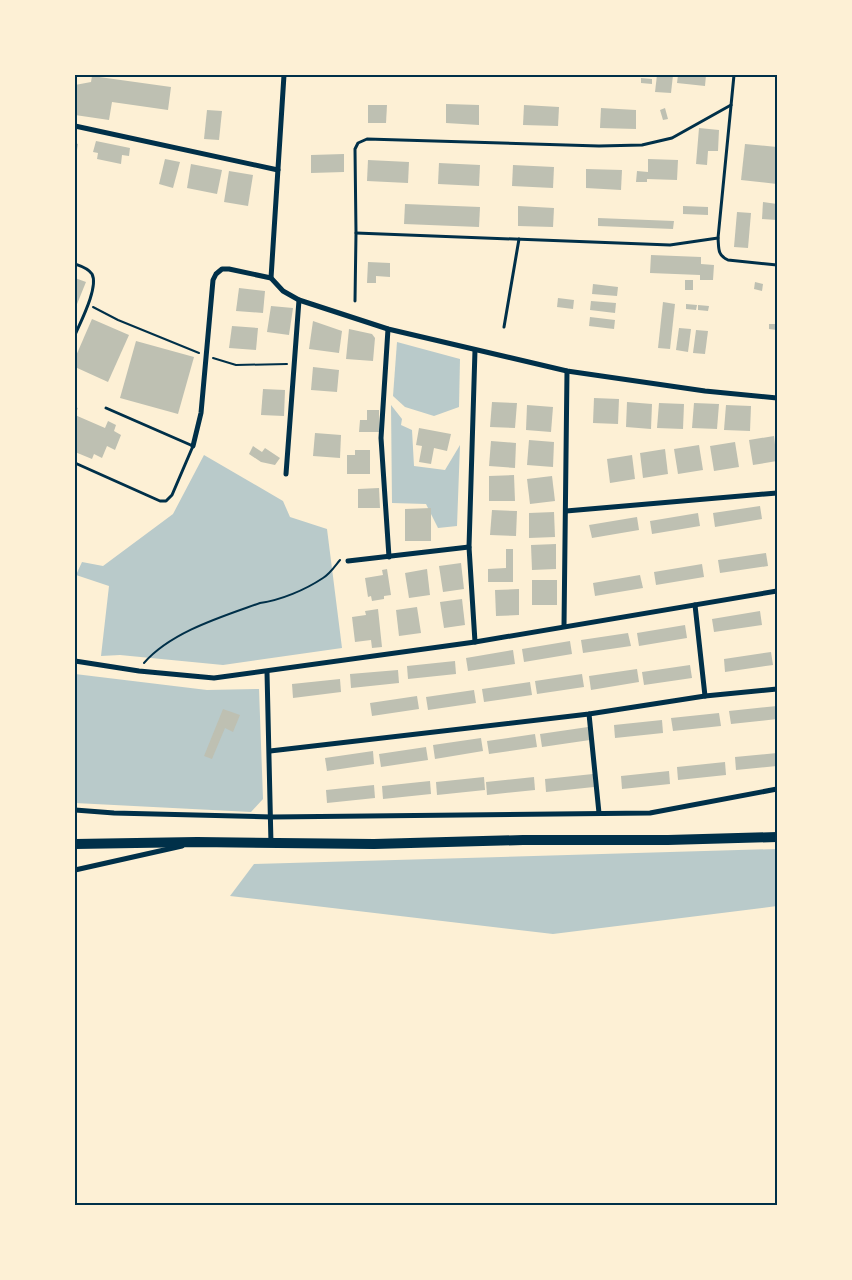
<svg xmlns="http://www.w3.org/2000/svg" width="852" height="1280" viewBox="0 0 852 1280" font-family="'Nunito Sans',sans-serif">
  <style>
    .green { fill: #b9caca }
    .building { fill: #bec0b2 }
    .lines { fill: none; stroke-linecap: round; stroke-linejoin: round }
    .path { stroke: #003049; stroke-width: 2 }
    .service { stroke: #003049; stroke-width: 3 }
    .minor { stroke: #003049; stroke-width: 5 }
    .secondary { stroke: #003049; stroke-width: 10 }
    .neatline { fill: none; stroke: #003049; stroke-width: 2 }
  </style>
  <rect width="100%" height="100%" fill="#fdf0d5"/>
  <g class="green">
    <polygon points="397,342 460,359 459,407 434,416 405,407 393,396"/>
    <polygon points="391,405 402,419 401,425 412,430 414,466 445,470 460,445 457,526 438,528 426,504 392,503"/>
    <polygon points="204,455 283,501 290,517 327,529 342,648 223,665 120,655 101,656 109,586 76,575 82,562 103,566 173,514"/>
    <polygon points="75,674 207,690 259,689 263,799 251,812 75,803"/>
    <polygon points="777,849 777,906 553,934 230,896 254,864"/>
  </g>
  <g class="building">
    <polygon points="657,75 673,75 671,93 655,92"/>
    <polygon points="678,75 706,75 705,86 677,83"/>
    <polygon points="92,76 171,87 168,110 112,102 109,120 75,115 75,85 91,82"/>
    <polygon points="641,78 652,79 652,84 641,83"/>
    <polygon points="446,104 479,105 479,125 446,123"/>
    <polygon points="368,105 387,105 386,123 368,123"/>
    <polygon points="524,105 559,107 558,126 523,125"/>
    <polygon points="601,108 636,110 636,129 600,128"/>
    <polygon points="665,108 668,119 663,120 660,110"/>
    <polygon points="207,110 222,111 219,140 204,139"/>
    <polygon points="699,128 719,130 718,151 708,151 707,165 696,164"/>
    <polygon points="96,141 130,148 129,156 122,155 121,164 97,159 98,153 93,152"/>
    <polygon points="75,143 78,144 76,156 75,156"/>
    <polygon points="745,144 777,147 777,184 741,180"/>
    <polygon points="344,154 344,172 311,173 311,155"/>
    <polygon points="165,159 180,162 173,188 159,184"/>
    <polygon points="648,159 678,160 677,180 647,179 647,182 636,182 637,171 648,172"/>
    <polygon points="368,160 409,162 408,183 367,181"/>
    <polygon points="439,163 480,165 479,186 438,184"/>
    <polygon points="191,164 222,170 217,194 187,188"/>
    <polygon points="513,165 554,167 553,188 512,186"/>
    <polygon points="586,169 622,170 621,190 586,188"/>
    <polygon points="229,171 253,175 248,206 224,202"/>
    <polygon points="763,202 777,204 777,220 762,219"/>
    <polygon points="405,204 480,207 479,227 404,224"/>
    <polygon points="518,206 554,208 553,227 518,226"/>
    <polygon points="683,206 708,207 708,215 683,214"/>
    <polygon points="737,212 751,213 748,248 734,247"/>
    <polygon points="598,218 674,221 673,229 598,226"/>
    <polygon points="651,255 701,257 701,264 714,265 713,280 700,280 700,275 650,273"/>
    <polygon points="368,262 390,263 390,277 376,276 376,283 367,283"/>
    <polygon points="75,278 86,282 75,309"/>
    <rect x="685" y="280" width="8" height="10"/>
    <polygon points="755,282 763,284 762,291 754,289"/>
    <polygon points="593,284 618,287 617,296 592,294"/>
    <polygon points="239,288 265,291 263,313 236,311"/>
    <polygon points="558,298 574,300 573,309 557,307"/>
    <polygon points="591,301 616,303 615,313 590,310"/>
    <polygon points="663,302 675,304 670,349 658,348"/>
    <polygon points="686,304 697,305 696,310 686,309"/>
    <polygon points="698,305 709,306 708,311 698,310"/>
    <polygon points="271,306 293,308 289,335 267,332"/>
    <polygon points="590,317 615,320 614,329 589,326"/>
    <polygon points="92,319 129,335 108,382 75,367 75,358"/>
    <polygon points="313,321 342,331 339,353 309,349"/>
    <polygon points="769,324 777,324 777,330 769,329"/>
    <polygon points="232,326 258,328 256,350 229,348"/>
    <polygon points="679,328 691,329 688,352 676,350"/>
    <polygon points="349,329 372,334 375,338 373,361 346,359"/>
    <polygon points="696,330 708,331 705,354 693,353"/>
    <polygon points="136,341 194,357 178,414 120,398"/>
    <polygon points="313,367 339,370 337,392 311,390"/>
    <polygon points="263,389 285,390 284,416 261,415"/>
    <polygon points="594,398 619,399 618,424 593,423"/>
    <polygon points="492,402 517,403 515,428 490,427"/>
    <polygon points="627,402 652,404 651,429 626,427"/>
    <polygon points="659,403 684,404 683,429 657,428"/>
    <polygon points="694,403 719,404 717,429 692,428"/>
    <polygon points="527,405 553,407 551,432 526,430"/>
    <polygon points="726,405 751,406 750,431 724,430"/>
    <polygon points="75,407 78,408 75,415 105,428 108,421 116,425 114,431 121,435 115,450 107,446 102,458 94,454 92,459 75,452"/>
    <polygon points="367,410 379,410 379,432 359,432 360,420 367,420"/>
    <polygon points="419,428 451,434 447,451 434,448 431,464 419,462 422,446 416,445"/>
    <polygon points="315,433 341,435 340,458 313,456"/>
    <polygon points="774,436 777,461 753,465 749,440"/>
    <polygon points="529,440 554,442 553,467 527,465"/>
    <polygon points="491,441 516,443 515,468 489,466"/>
    <polygon points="735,442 739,467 714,471 710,446"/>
    <polygon points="699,445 703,470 678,474 674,449"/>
    <polygon points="253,446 262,452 265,448 280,458 275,465 261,462 249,454"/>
    <polygon points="665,449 668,474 643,478 640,453"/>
    <polygon points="355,450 370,450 370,474 347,474 347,455 355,455"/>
    <polygon points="632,455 635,479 610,483 607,459"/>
    <polygon points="514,475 515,501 489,501 489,476"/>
    <polygon points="552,476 555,501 530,504 527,479"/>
    <polygon points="379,488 380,508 358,508 358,489"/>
    <polygon points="760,506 762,519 715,527 713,513"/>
    <polygon points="431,508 431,541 405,541 405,509"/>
    <polygon points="492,510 517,511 516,536 490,535"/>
    <polygon points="554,512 555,537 529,538 529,513"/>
    <polygon points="698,513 700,526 652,534 650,521"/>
    <polygon points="637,517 639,530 592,538 589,525"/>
    <polygon points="556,544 556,569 532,570 531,545"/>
    <polygon points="506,549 513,549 513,582 488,582 488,569 506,568"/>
    <polygon points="766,553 768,566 720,573 718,560"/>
    <polygon points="461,563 464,589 443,592 439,566"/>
    <polygon points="702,564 704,577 656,585 654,572"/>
    <polygon points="387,569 391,595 384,596 384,599 372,601 371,596 368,597 365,578 383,575 382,570"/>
    <polygon points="427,569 430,595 409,598 405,573"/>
    <polygon points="640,575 643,588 595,596 593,583"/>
    <rect x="532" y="580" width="25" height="25"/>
    <polygon points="519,589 519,615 496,616 495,590"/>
    <polygon points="462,599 465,625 444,628 440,602"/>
    <polygon points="417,607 421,633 399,636 396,610"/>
    <polygon points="378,609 382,647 372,648 371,640 355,642 352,617 366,615 365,611"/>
    <polygon points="760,611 762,625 714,632 712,619"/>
    <polygon points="685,625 687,638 639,646 637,633"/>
    <polygon points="628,633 631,646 583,653 581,640"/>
    <polygon points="570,641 572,654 524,662 522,649"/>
    <polygon points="513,650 515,664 468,671 466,658"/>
    <polygon points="771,652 773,665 725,672 724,659"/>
    <polygon points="455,661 456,674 408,679 407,666"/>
    <polygon points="690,665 692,678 644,685 642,672"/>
    <polygon points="637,669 639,682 591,690 589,676"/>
    <polygon points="398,670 399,683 351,688 350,674"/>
    <polygon points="582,674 584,687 537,694 535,681"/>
    <polygon points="340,679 341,692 293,698 292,684"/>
    <polygon points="530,682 532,695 484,702 482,689"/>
    <polygon points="474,690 476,703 428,710 426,697"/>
    <polygon points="417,696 419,709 372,716 370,703"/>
    <polygon points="777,706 777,719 731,724 729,711"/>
    <polygon points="223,709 240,715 233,732 225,728 212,759 204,756"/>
    <polygon points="719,713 721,726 673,731 671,718"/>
    <polygon points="662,720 663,733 615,738 614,725"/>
    <polygon points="588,727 590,740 542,747 540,734"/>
    <polygon points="535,734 537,747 489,754 487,741"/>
    <polygon points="481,738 483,751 435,759 433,745"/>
    <polygon points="426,747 428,760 381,767 379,754"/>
    <polygon points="373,751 374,764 327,771 325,758"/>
    <polygon points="777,753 777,766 736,770 735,757"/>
    <polygon points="725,762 726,775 678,780 677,767"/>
    <polygon points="669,771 670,784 622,789 621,776"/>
    <polygon points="593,774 594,787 546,792 545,779"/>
    <polygon points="484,777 485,790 437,795 436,782"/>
    <polygon points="534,777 535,790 487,795 486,782"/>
    <polygon points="430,781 431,794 383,799 382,786"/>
    <polygon points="374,785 375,798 327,803 326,790"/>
  </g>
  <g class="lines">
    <g class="path">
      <polyline points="93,307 118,320 199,353"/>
      <polyline points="213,358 236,365 287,364"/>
      <path d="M144 663C171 632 221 617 260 603 281 600 305 590 323 578 330 574 335 566 340 560"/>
    </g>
    <g class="service">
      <polyline points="356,233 670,245 718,238 734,75"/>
      <path d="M718 238C719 248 717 255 728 260L777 265"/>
      <path d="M75 264C81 266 88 268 92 274 99 287 80 323 75 335"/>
      <polyline points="355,301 356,233 355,149 358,143 367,139 599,146 642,145 672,138 731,105"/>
      <polyline points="504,327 519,239"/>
      <polyline points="75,463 160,501 166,501 172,495 193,446 106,408"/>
    </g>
    <g class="minor">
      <polyline points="75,126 278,170"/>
      <polyline points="271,278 284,75"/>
      <polyline points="388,329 381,438 389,557"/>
      <polyline points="475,350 469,547 475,642"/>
      <polyline points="193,446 201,413 213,280 216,274 222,269 229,269 271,278 283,291 299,300 388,329 567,371 705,391 777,398"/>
      <polyline points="286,474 299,300"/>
      <polyline points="566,511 777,493"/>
      <polyline points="348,561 469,547"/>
      <polyline points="695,605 705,696"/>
      <polyline points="564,626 567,371"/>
      <polyline points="75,661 139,671 214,678 475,642 777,591"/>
      <polyline points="267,672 271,844"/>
      <polyline points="589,714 599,813"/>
      <polyline points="270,751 589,714 705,696 777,689"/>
      <polyline points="75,810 114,813 272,817 650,813 777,789"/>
      <polyline points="75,870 182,846"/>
    </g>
    <polyline class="secondary" points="75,844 197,842 374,844 523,840 668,840 777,837"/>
  </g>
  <rect width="852" height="1280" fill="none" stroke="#fdf0d5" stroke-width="152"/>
  <rect x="76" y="76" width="700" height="1128" class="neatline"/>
</svg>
